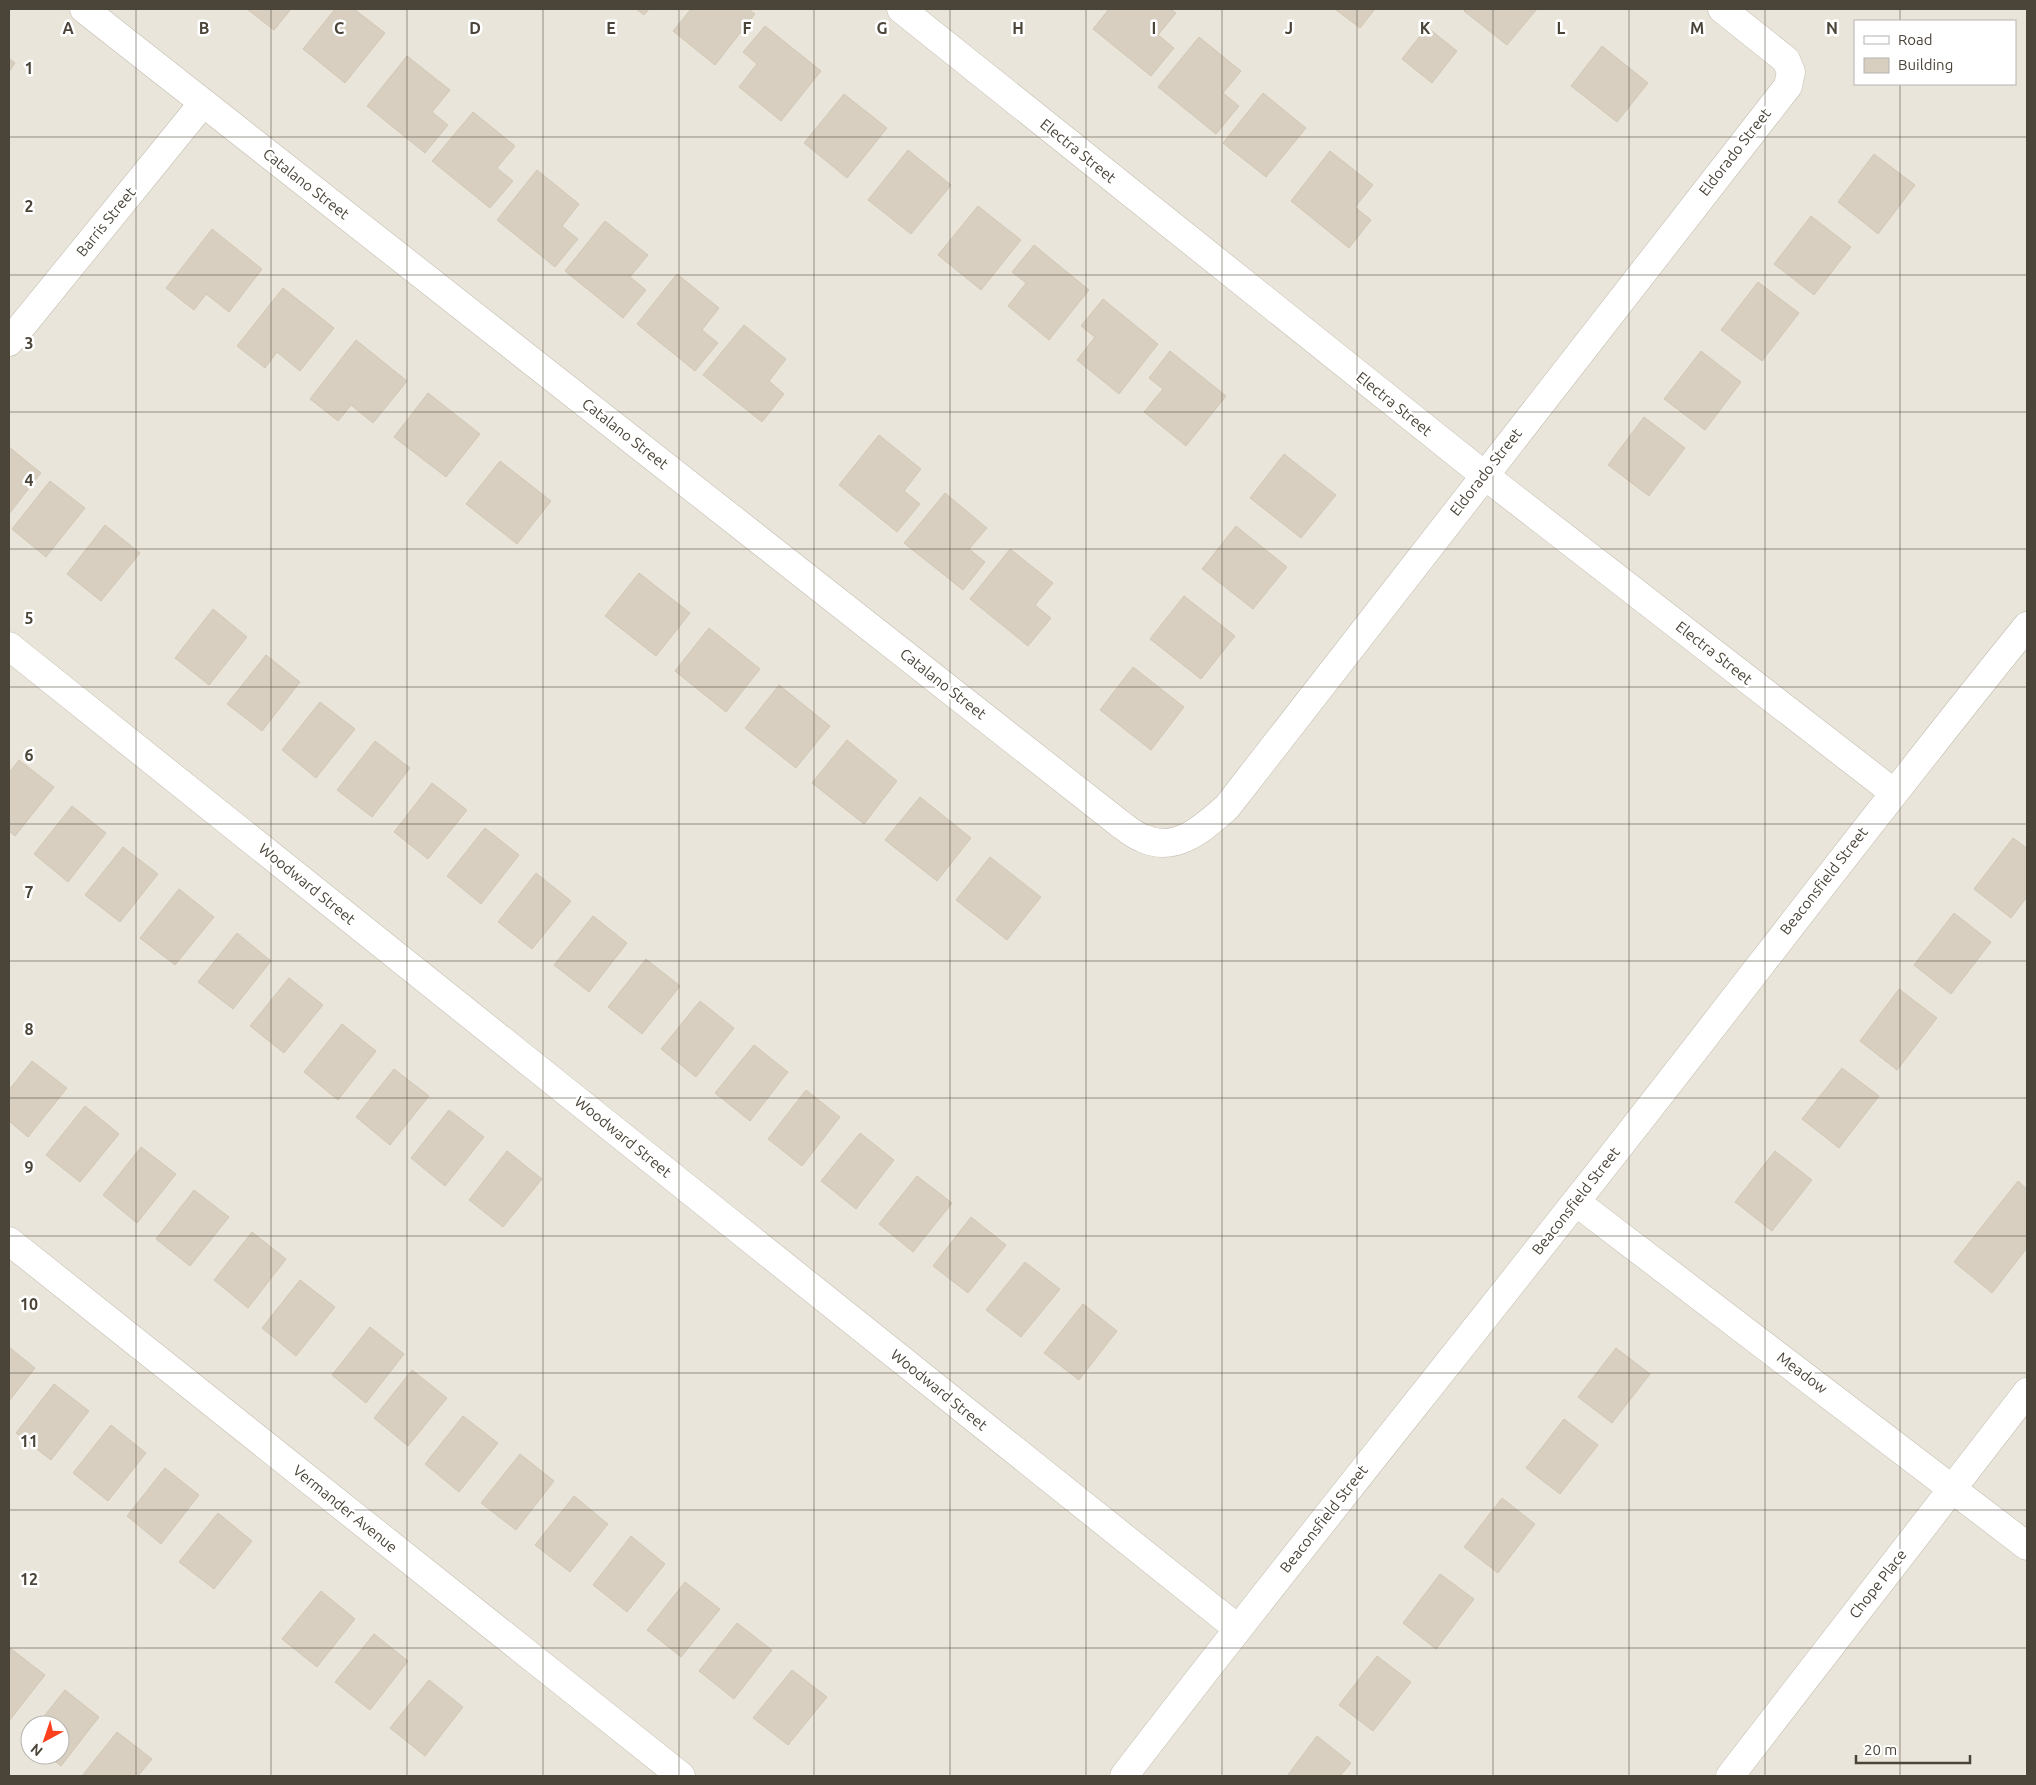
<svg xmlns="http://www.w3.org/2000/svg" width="2036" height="1785" viewBox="0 0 2036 1785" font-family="Ubuntu,sans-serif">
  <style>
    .residential { fill: #eae5da; fill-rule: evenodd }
    .building { fill: #d8cfc1; stroke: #d3c7b4 }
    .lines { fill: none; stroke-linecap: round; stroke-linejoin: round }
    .minor-casing { stroke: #c2bbae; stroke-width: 29 }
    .tertiary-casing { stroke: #c2bbae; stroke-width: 29 }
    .minor { stroke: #fff; stroke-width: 28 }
    .tertiary { stroke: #fff; stroke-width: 28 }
    .grid { fill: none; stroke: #4b4439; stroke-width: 1; stroke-opacity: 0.55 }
    .labels { text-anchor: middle; stroke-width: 5; stroke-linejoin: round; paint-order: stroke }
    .street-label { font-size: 15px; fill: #4b4439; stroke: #fff }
    .grid-label { font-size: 16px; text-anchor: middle; font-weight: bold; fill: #4b4439; stroke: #fff; stroke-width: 5; stroke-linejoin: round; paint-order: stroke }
  </style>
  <rect width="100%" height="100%" fill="#f6f3ec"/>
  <path class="residential" d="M9 9H2027V1776H9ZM1855 21H2015V84H1855ZM30 1725H60V1755H30Z"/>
  <g class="building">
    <polygon points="247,9 291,9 274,30"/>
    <polygon points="335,9 354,9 385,33 345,83 303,49"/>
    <polygon points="636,9 649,9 644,15"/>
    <polygon points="691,9 748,9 755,14 715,65 673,31"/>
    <polygon points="1109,9 1170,9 1176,13 1158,35 1174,48 1151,76 1093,29"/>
    <polygon points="1335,9 1375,9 1360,28"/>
    <polygon points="1466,9 1537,9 1507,45 1464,11"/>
    <polygon points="765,26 821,71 781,121 739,87 757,64 743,52"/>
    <polygon points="1427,27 1457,51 1432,83 1402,59"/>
    <polygon points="1199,37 1241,71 1223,93 1239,106 1216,134 1158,87"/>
    <polygon points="1602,46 1648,83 1617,122 1571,86"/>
    <polygon points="407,56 450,90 432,112 448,125 425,153 367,106"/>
    <polygon points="9,58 15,63 9,72"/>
    <polygon points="1263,93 1306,128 1266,177 1223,143"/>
    <polygon points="844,94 887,128 847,178 804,143"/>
    <polygon points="473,112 515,146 497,168 513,181 490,208 432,161"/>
    <polygon points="908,150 951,185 911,234 868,200"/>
    <polygon points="1330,151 1373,185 1355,207 1371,220 1349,248 1291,201"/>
    <polygon points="1874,154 1915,185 1878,234 1838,202"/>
    <polygon points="537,170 579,204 562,226 578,239 555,267 497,220"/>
    <polygon points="978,206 1021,240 981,290 938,255"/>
    <polygon points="1811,216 1851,247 1814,295 1774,264"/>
    <polygon points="605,221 648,255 630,277 646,290 623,318 565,271"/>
    <polygon points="212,229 262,269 229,312 206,294 194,310 166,288"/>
    <polygon points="1034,245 1089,290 1049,340 1008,306 1026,283 1012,272"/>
    <polygon points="677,274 719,308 702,330 718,343 695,371 637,324"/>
    <polygon points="1758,282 1799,313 1762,361 1721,330"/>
    <polygon points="283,288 334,328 300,371 277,352 265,368 237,346"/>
    <polygon points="1103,299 1158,344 1119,394 1077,360 1095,337 1081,326"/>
    <polygon points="744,325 786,359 769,381 784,394 762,422 703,375"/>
    <polygon points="356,340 407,381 373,423 351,405 338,421 310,399"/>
    <polygon points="1170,351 1226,396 1186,446 1144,412 1163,389 1149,378"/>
    <polygon points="1701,351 1741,382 1705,430 1664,399"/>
    <polygon points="428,393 480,434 446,477 394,437"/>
    <polygon points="1644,417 1685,448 1649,496 1608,465"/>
    <polygon points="879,435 921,469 904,491 920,504 897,532 839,485"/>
    <polygon points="9,447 41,473 9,514"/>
    <polygon points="1284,454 1336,495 1301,538 1250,498"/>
    <polygon points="500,461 551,501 517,544 466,504"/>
    <polygon points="50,481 85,508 46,557 12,529"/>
    <polygon points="945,493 987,528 969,549 985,562 963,590 904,543"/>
    <polygon points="105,525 140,553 101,601 67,574"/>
    <polygon points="1236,526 1287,567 1253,609 1202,569"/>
    <polygon points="1010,549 1053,583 1035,605 1051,618 1028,646 970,599"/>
    <polygon points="639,573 690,613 656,656 605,616"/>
    <polygon points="1184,596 1235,636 1201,679 1150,639"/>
    <polygon points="213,609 247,637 209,685 175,658"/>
    <polygon points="709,628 760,669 726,712 675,671"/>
    <polygon points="266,655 300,682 262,731 227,704"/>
    <polygon points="1133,667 1184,707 1151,750 1100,710"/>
    <polygon points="779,685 830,726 796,768 745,728"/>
    <polygon points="320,702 355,729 316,778 282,750"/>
    <polygon points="847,740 897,781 864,824 812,783"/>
    <polygon points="375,741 410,768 372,817 337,790"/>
    <polygon points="19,760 54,787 15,836 9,831 9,773"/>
    <polygon points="432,783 467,810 428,859 394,832"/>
    <polygon points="920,797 971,838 937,881 885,840"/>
    <polygon points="72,806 106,833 68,882 34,854"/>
    <polygon points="485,828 519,855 481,904 447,876"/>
    <polygon points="2013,838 2027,848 2027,897 2011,918 1974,889"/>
    <polygon points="123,847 158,874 120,922 85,895"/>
    <polygon points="990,857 1041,897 1007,940 956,900"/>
    <polygon points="536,873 571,901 532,949 498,922"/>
    <polygon points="179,889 214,917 175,965 140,938"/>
    <polygon points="1954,913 1991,942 1951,994 1914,965"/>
    <polygon points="593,916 627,943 589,992 554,965"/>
    <polygon points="237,933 271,961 233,1009 198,982"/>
    <polygon points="646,959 680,986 642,1034 608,1007"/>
    <polygon points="289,978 323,1005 284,1053 250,1026"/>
    <polygon points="1899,989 1937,1018 1897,1070 1860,1041"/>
    <polygon points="700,1001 734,1028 696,1077 661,1049"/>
    <polygon points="342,1024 376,1051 338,1100 304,1072"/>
    <polygon points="754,1045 788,1072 750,1121 715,1093"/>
    <polygon points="32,1061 67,1088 28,1137 9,1121 9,1090"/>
    <polygon points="1842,1068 1879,1096 1839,1148 1802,1119"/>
    <polygon points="394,1069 429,1096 390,1145 356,1117"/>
    <polygon points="806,1090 840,1117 802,1166 768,1139"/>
    <polygon points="85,1106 119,1134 80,1182 46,1155"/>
    <polygon points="449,1110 484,1137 445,1186 411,1158"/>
    <polygon points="860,1133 894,1160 856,1209 821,1181"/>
    <polygon points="141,1147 176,1174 137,1223 103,1195"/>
    <polygon points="507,1151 542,1179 503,1227 469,1200"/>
    <polygon points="1775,1151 1812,1180 1772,1231 1735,1202"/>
    <polygon points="917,1176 952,1203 913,1252 879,1224"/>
    <polygon points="2018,1181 2027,1189 2027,1248 1992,1293 1954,1262"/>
    <polygon points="194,1190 229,1217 190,1266 156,1239"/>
    <polygon points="971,1217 1006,1245 968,1293 933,1266"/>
    <polygon points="252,1232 286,1259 248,1308 214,1280"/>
    <polygon points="1025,1262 1060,1289 1021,1337 986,1310"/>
    <polygon points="300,1280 335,1307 296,1356 262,1328"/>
    <polygon points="1083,1304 1117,1331 1079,1380 1044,1353"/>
    <polygon points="370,1327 404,1354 366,1403 332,1375"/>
    <polygon points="9,1347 35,1368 9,1401"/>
    <polygon points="1616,1348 1650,1374 1612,1423 1578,1397"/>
    <polygon points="412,1370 447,1398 408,1446 374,1418"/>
    <polygon points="54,1384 89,1411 51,1460 16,1433"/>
    <polygon points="463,1416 498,1443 459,1492 425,1464"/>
    <polygon points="1564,1419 1598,1445 1560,1494 1526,1468"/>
    <polygon points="111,1425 146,1453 108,1501 73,1473"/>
    <polygon points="520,1454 554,1481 516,1530 481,1503"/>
    <polygon points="165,1468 199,1495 161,1544 127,1516"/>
    <polygon points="574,1496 608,1524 570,1572 535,1545"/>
    <polygon points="1502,1498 1535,1524 1498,1573 1464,1547"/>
    <polygon points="218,1513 252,1541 214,1589 179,1562"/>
    <polygon points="631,1536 665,1564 627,1612 593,1585"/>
    <polygon points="1440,1574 1474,1599 1436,1649 1403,1623"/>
    <polygon points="685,1582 720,1609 681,1657 647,1630"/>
    <polygon points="321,1591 355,1619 317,1667 282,1639"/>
    <polygon points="737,1623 772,1650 734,1699 699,1671"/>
    <polygon points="374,1634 408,1661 370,1710 335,1682"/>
    <polygon points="10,1648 45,1675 9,1721 9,1650"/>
    <polygon points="1377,1656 1411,1682 1373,1731 1339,1705"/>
    <polygon points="792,1670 827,1697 788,1745 753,1718"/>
    <polygon points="429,1680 463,1707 425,1756 390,1728"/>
    <polygon points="65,1690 99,1717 61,1766 47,1755 60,1755 60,1725 37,1725"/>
    <polygon points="117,1732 152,1759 138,1776 82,1776"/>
    <polygon points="1317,1736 1351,1763 1340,1776 1287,1776"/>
  </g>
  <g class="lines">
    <defs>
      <g id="minor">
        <path d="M84 9 1119 823C1126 828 1134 835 1142 838 1176 854 1203 828 1227 807L1788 86 1791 72 1786 60 1722 9"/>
        <polyline points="901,9 1484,475 1893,792"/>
        <polyline points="9,342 203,103"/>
        <polyline points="9,646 1237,1628"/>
        <polyline points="1576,1202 2027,1546"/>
        <polyline points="9,1241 681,1776"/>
        <polyline points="1730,1776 2027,1392"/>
      </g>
      <path id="tertiary" d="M1124 1776C1271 1584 1424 1395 1574 1204 1726 1012 1873 816 2027 626"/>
    </defs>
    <use href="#minor" class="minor-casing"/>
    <use href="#tertiary" class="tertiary-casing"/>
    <use href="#minor" class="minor"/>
    <use href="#tertiary" class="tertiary"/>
  </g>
  <path class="grid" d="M136 9V1776M271 9V1776M407 9V1776M543 9V1776M679 9V1776M814 9V1776M950 9V1776M1086 9V1776M1222 9V1776M1357 9V1776M1493 9V1776M1629 9V1776M1765 9V1776M1900 9V21M1900 84V1776M9 137H2027M9 275H2027M9 412H2027M9 549H2027M9 687H2027M9 824H2027M9 961H2027M9 1098H2027M9 1236H2027M9 1373H2027M9 1510H2027M9 1648H2027"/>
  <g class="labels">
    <g class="street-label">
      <text transform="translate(1078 151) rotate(39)" y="5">Electra Street</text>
      <text transform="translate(1735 152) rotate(-52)" y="5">Eldorado Street</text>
      <text transform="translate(306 184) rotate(38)" y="5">Catalano Street</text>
      <text transform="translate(106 222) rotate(-51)" y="5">Barris Street</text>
      <text transform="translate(1394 404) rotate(39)" y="5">Electra Street</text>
      <text transform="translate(625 434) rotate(38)" y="5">Catalano Street</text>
      <text transform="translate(1486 472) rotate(-52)" y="5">Eldorado Street</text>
      <text transform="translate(1714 653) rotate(38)" y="5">Electra Street</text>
      <text transform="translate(943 684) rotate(38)" y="5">Catalano Street</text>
      <text transform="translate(1824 881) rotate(-52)" y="5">Beaconsfield Street</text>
      <text transform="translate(307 884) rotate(39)" y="5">Woodward Street</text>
      <text transform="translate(623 1137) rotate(39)" y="5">Woodward Street</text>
      <text transform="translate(1576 1201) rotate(-52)" y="5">Beaconsfield Street</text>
      <text transform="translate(1802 1373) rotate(37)" y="5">Meadow</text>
      <text transform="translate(939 1390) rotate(39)" y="5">Woodward Street</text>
      <text transform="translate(345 1509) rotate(39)" y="5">Vermander Avenue</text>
      <text transform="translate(1324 1519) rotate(-52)" y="5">Beaconsfield Street</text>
      <text transform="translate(1878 1584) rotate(-52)" y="5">Chope Place</text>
    </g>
  </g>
  <g class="grid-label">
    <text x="68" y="34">A</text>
    <text x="204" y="34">B</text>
    <text x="339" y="34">C</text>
    <text x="475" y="34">D</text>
    <text x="611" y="34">E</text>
    <text x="747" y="34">F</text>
    <text x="882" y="34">G</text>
    <text x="1018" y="34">H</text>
    <text x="1154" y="34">I</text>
    <text x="1289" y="34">J</text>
    <text x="1425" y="34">K</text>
    <text x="1561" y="34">L</text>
    <text x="1697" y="34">M</text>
    <text x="1832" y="34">N</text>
    <text x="29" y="74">1</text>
    <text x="29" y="212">2</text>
    <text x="29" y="349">3</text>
    <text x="29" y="486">4</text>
    <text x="29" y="624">5</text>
    <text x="29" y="761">6</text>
    <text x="29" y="898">7</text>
    <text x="29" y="1035">8</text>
    <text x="29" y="1173">9</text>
    <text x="29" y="1310">10</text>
    <text x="29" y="1447">11</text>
    <text x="29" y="1585">12</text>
  </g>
  <rect width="2036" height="1785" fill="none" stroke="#4b4439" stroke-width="20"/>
  <rect x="1854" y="20" width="162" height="65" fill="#ffffff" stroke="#b7b4b0"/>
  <rect x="1864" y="36" width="25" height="8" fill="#ffffff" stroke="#b7b4b0"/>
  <text x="1898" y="45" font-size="15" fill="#4b4439">Road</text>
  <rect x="1864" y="58" width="25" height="15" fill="#d8cfc1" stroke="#b7b4b0"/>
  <text x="1898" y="70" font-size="15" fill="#4b4439">Building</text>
  <g transform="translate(45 1740) rotate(220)"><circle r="24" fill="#ffffff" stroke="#b7b4b0"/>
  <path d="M0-4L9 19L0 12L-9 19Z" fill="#fc3f1d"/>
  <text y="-8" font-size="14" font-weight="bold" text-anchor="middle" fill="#4b4439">N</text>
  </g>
  <path d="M1856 1755v8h114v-8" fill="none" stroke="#4b4439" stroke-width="2.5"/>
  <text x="1864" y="1755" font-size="15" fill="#4b4439" stroke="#ffffff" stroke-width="4" paint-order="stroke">20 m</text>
</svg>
